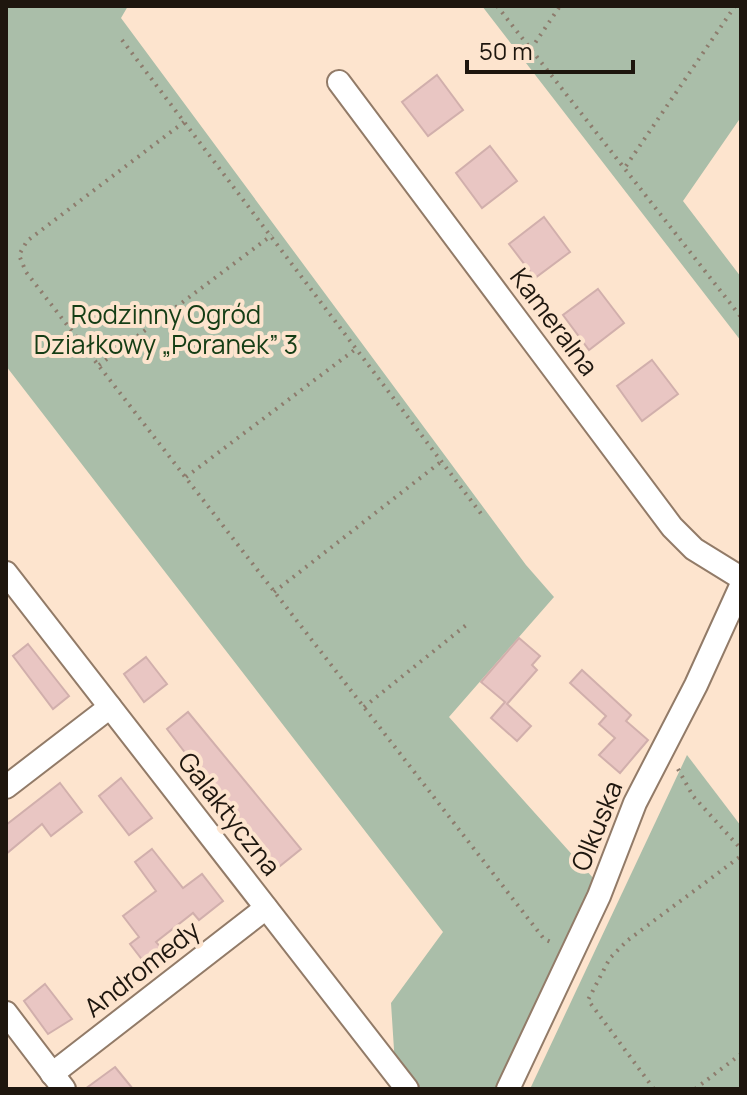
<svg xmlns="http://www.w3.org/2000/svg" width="747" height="1095" viewBox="0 0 747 1095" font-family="Manrope,sans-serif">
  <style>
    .green { fill: #aabea9 }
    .building { fill: #e9c6c3; stroke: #d1afac; stroke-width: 2 }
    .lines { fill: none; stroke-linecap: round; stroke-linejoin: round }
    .street-casing { stroke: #927b68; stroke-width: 26 }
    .path { stroke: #8d7c6d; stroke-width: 4; stroke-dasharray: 2 6; stroke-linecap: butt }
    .street { stroke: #fff; stroke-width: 22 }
    .labels { text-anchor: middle; stroke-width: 8; stroke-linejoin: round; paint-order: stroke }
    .park-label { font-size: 26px; fill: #153d15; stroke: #fde4ce }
    .street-label { font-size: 26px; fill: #1e160e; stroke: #fde4ce }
  </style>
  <rect width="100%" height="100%" fill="#fde4ce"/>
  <g class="green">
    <polygon points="6,6 128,6 121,18 526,565 554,597 449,717 594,879 525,1037 496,1089 417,1089 395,1065 391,1003 443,932 6,366"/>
    <polygon points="482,6 741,6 741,117 683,201 741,277 741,341"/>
    <polygon points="687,755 741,826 741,1089 530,1089"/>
  </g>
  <g class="building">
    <polygon points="437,75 463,110 428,136 402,102"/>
    <polygon points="490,146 517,181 482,208 456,173"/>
    <polygon points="544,217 570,252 535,278 509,244"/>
    <polygon points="598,289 624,323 589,350 563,315"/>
    <polygon points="652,360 678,394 642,421 617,386"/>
    <polygon points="519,638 540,656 532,665 537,670 507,704 531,726 517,741 491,718 505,702 481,682"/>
    <polygon points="28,644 69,696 53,709 13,656"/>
    <polygon points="146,657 167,684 144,702 124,674"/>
    <polygon points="582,670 631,715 626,721 648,740 620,773 599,755 615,738 599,724 606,716 570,683"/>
    <polygon points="188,712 301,849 275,870 167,729"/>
    <polygon points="121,778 152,818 129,835 99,796"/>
    <polygon points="60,783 82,812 51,836 42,824 6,854 6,825"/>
    <polygon points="152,849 183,888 202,874 223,901 199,920 193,913 156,942 162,949 144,962 130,944 139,937 123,916 156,891 135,862"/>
    <polygon points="45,984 72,1019 48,1034 24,1001"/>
    <polygon points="115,1067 133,1089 85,1089"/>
  </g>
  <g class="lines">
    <defs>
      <g id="street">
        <polyline points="339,82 672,527 694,549 741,578"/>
        <polyline points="6,573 407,1089"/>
        <polyline points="6,787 110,707"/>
        <polyline points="6,1013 64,1089"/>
        <polyline points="52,1074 266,908"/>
        <polyline points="508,1089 599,896 635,803 696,685 741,586"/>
      </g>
    </defs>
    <use href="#street" class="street-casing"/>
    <g class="path">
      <polyline points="497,6 741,317"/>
      <polyline points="122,40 482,515"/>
      <polyline points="531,49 560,6"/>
      <polyline points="184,122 27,241 19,255 26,272 544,939 553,943"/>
      <polyline points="626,166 735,6"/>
      <polyline points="99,365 272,235"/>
      <polyline points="186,477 357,348"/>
      <polyline points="274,592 442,461"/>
      <polyline points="364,707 470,622"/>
      <polyline points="678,769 693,796 741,849"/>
      <polyline points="654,1089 588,1000 610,958 628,940 741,856"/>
      <polyline points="695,1089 741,1054"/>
    </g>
    <use href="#street" class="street"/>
  </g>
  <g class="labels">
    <g class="park-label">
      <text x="166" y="324">Rodzinny Ogród<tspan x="166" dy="30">Działkowy „Poranek” 3</tspan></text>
    </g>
    <g class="street-label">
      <text transform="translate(554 322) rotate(53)" y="9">Kameralna</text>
      <text transform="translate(229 814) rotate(52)" y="9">Galaktyczna</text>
      <text transform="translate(597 826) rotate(-68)" y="9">Olkuska</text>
      <text transform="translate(142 969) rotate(-38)" y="9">Andromedy</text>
    </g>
  </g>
  <rect width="747" height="1095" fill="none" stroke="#1e160e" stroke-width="16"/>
  <path d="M467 60v12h166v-12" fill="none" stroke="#1e160e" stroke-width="4"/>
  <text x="479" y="60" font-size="24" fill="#1e160e" stroke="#fde4ce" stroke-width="6" paint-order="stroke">50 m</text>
</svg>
